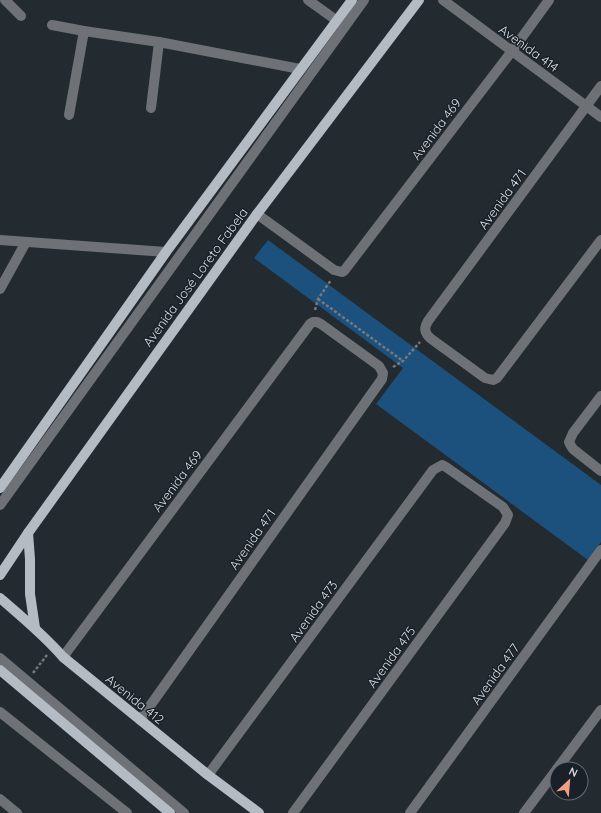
<svg xmlns="http://www.w3.org/2000/svg" width="601" height="813" viewBox="0 0 601 813" font-family="Quicksand,sans-serif">
  <style>
    .green { fill: #1c507d }
    .lines { fill: none; stroke-linecap: round; stroke-linejoin: round }
    .path { stroke: #757a80; stroke-width: 2.5; stroke-dasharray: 3 2; stroke-linecap: butt }
    .minor { stroke: #6e7276; stroke-width: 10 }
    .major { stroke: #b4bbc3; stroke-width: 10 }
    .labels { text-anchor: middle; stroke-width: 3; stroke-linejoin: round; paint-order: stroke }
    .street-label { font-size: 13px; fill: #d8dce1; stroke: #1a2027 }
  </style>
  <rect width="100%" height="100%" fill="#232a30"/>
  <polygon class="green" points="268,240 601,485 601,542 588,560 376,404 403,368 254,258"/>
  <g class="lines">
    <g class="path">
      <polyline points="318,299 403,361"/>
      <polyline points="315,310 318,299 331,280"/>
      <polyline points="393,367 403,361 420,342"/>
      <polyline points="33,673 47,655"/>
    </g>
    <g class="minor">
      <polyline points="5,0 21,16"/>
      <polyline points="308,0 336,20"/>
      <polyline points="443,0 601,117"/>
      <polyline points="52,25 84,31 159,42 300,69"/>
      <path d="M601 86 428 321C424 328 424 332 430 338L485 378 493 380 497 378 601 240"/>
      <polyline points="151,108 159,42"/>
      <polyline points="69,115 84,31"/>
      <polyline points="257,214 334,270 342,272 344,271 512,51 549,0"/>
      <polyline points="0,240 166,252"/>
      <polyline points="0,289 26,242"/>
      <polyline points="601,396 573,433 569,442 571,446 573,449 601,471"/>
      <polyline points="0,505 364,0"/>
      <polyline points="63,657 310,324 313,322 317,322 321,324 379,366 383,373 382,379 140,720"/>
      <polyline points="0,658 184,813"/>
      <polyline points="0,712 127,813"/>
      <polyline points="557,769 601,710"/>
      <polyline points="208,775 433,470 442,465 446,467 503,507 508,515 505,523 293,813"/>
      <polyline points="0,799 17,813"/>
      <polyline points="410,813 601,550"/>
      <polyline points="524,813 557,769"/>
    </g>
    <g class="major">
      <polyline points="0,488 166,252 352,0"/>
      <polyline points="28,533 30,559 30,594 35,628"/>
      <polyline points="0,575 28,533 257,214 419,0"/>
      <path d="M0 598C22 617 44 635 63 657L208 775 259 813"/>
      <polyline points="0,670 170,813"/>
    </g>
  </g>
  <g class="labels">
    <g class="street-label">
      <text transform="translate(529 48) rotate(36)" y="5">Avenida 414</text>
      <text transform="translate(436 129) rotate(-53)" y="5">Avenida 469</text>
      <text transform="translate(502 199) rotate(-54)" y="5">Avenida 471</text>
      <text transform="translate(195 277) rotate(-54)" y="5">Avenida José Loreto Fabela</text>
      <text transform="translate(177 481) rotate(-53)" y="5">Avenida 469</text>
      <text transform="translate(252 539) rotate(-55)" y="5">Avenida 471</text>
      <text transform="translate(313 611) rotate(-54)" y="5">Avenida 473</text>
      <text transform="translate(391 657) rotate(-54)" y="5">Avenida 475</text>
      <text transform="translate(495 674) rotate(-54)" y="5">Avenida 477</text>
      <text transform="translate(135 699) rotate(39)" y="5">Avenida 412</text>
    </g>
  </g>
  <g transform="translate(569 781) rotate(26)"><circle r="19" fill="#1a2027" stroke="#666b71"/>
  <path d="M0-3L7 15L0 10L-7 15Z" fill="#f39f84"/>
  <text y="-6" font-size="11" font-weight="bold" text-anchor="middle" fill="#d8dce1">N</text>
  </g>
</svg>
